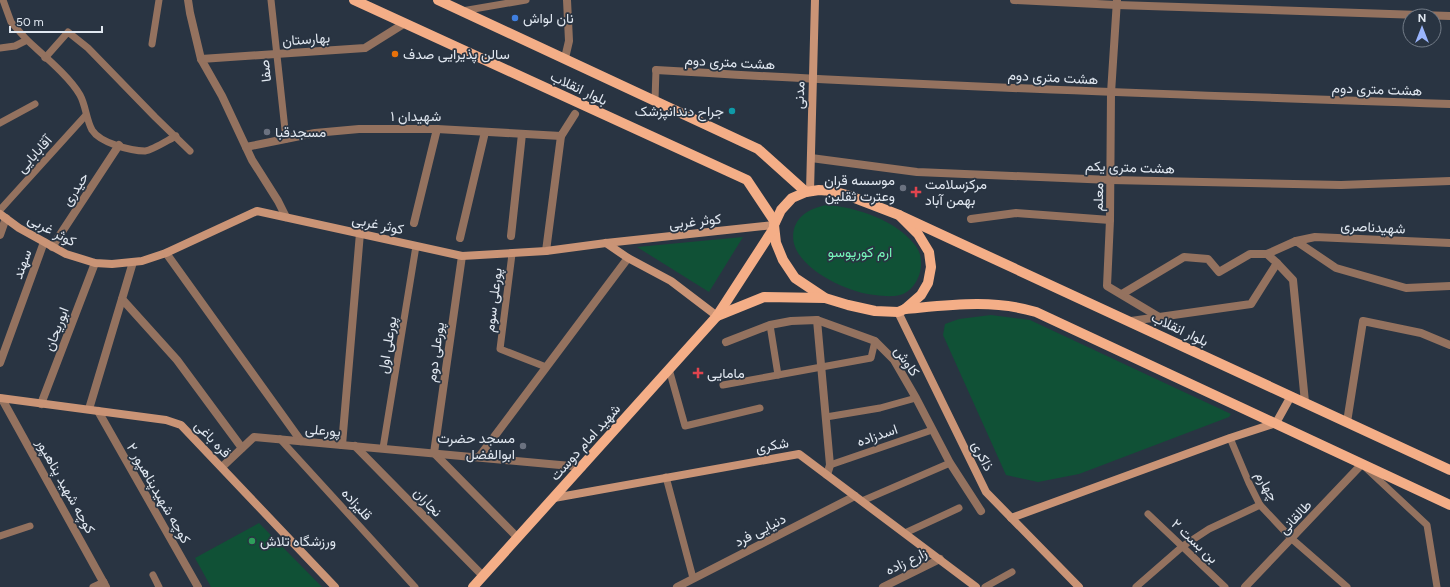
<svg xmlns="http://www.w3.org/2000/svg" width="1450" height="587" viewBox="0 0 1450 587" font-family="Figtree,Vazirmatn,sans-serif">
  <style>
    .green { fill: #105136 }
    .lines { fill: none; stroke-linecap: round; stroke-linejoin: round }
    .lane { stroke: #94725f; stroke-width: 7 }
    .street { stroke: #94725f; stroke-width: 8 }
    .secondary { stroke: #ca9476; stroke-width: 8 }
    .primary { stroke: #f4ae87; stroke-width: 10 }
    .shop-dot { fill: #3f7fe0; stroke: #293442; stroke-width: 1.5 }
    .food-dot { fill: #e8710a; stroke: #293442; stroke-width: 1.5 }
    .culture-dot { fill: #0f9aa8; stroke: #293442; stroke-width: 1.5 }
    .worship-dot { fill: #6b7280; stroke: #293442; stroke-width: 1.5 }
    .health-dot { fill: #e0444e; stroke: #293442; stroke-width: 1.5 }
    .leisure-dot { fill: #2e9e5b; stroke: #293442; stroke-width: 1.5 }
    .labels { text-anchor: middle; stroke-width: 3.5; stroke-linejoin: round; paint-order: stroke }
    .poi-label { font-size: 14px; fill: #e1e8f1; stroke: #293442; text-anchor: start }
    .street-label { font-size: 14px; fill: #e1e8f1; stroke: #293442 }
    .park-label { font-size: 14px; fill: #76f8bb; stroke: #293442 }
  </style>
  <rect width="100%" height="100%" fill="#293442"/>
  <g class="green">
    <path d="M826 205C856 207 896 220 915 245 928 260 919 290 900 295 892 297 883 296 875 295 847 293 781 263 795 226 800 213 813 208 826 205Z"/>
    <polygon points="743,237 709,292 637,247"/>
    <polygon points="991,315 1030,320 1231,414 1229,417 1079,474 1038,482 1006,475 943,335 945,324 959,319"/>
    <polygon points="259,523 322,587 211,587 195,558"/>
  </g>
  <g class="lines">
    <g class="lane">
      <polyline points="271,0 286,139"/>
      <polyline points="462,11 526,0"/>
      <path d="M27 40C42 54 70 77 80 95 86 106 86 119 92 130 100 143 131 151 145 151 153 150 168 140 176 136"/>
      <polyline points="152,44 159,0"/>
      <polyline points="0,48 15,46 27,40 11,22 3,0"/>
      <polyline points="45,58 68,32 88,48 155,117 190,151"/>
      <polyline points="655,100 656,70"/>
      <polyline points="0,123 35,104"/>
      <polyline points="0,210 86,115"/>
      <polyline points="512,254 500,349 546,367"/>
      <polyline points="770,325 778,375"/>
      <polyline points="669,369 685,426 760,408"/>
      <polyline points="723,385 871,358 875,341"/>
      <polyline points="826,417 880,408 916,398"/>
      <polyline points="1230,438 1249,483 1260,505 1292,539 1347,587"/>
      <polyline points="280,439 415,587"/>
      <polyline points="383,448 416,246"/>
      <polyline points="830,465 932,430"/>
      <polyline points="1366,468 1427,525 1437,587"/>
      <polyline points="666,477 693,578"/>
      <polyline points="862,501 950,463"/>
      <polyline points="1148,514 1225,587"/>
      <polyline points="905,533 959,508"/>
      <polyline points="0,536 30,526"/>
      <polyline points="153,575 159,587"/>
      <polyline points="93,587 104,582"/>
      <polyline points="985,587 1012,572"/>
      <polyline points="1136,587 1183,546 1209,529 1260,505"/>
    </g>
    <g class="street">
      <polyline points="188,0 190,13 201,59 222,96 252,160 278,201 286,217"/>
      <polyline points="1014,0 1117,5 1450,16"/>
      <polyline points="1117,0 1111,93 1110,220 1107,286 1159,317"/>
      <polyline points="565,58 569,41 567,0"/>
      <polyline points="201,59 365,48 405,23"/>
      <path d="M656 70C920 86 1185 95 1450 104"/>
      <polyline points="246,147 315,133 359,129 437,129 561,136 575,114"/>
      <polyline points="811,158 917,172 1111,180 1341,185 1450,181"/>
      <polyline points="971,219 1016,213 1110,220"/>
      <polyline points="414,223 437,129"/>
      <polyline points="0,235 6,218"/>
      <polyline points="511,236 522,134"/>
      <polyline points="460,238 485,132"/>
      <polyline points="1296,241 1315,237 1450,243"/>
      <polyline points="52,247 119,145"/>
      <polyline points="546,251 561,136"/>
      <polyline points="166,253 301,441"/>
      <polyline points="462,256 434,453 518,538"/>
      <polyline points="133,262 122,299 177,360 242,448"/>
      <polyline points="1277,263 1293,280 1305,402"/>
      <polyline points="1122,294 1184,257 1208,259 1219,272 1250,254 1267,254"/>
      <polyline points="817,320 830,465 827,475"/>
      <polyline points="1131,321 1251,304 1277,263 1267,254 1296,241 1336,268 1406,288 1450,286"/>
      <polyline points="726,342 770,325 791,321 817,320 875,341 894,360 916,398 950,463 981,511"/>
      <polyline points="0,363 44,242"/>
      <polyline points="2,399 106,587"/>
      <polyline points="41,404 95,263"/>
      <polyline points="89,409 122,299"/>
      <polyline points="98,411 198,587"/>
      <polyline points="1347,422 1363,321 1421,333 1450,345"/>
      <polyline points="342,445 360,233"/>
      <polyline points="355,446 483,576"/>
      <polyline points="479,457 628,258"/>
      <polyline points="222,467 254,437 582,467"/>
      <polyline points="677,587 855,496"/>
      <polyline points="883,587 940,559"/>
      <polyline points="1245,587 1362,464"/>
    </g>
    <g class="secondary">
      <polyline points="810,191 815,0"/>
      <polyline points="0,214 19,228 66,254 95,263 112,264 142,261 166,253 257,211 462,256 546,251 606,243 774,225"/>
      <polyline points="606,243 628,258 671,281 717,316"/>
      <polyline points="898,312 986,492 1079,587"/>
      <polyline points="0,398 166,420 181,425 335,587"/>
      <polyline points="554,498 799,454 976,587"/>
      <polyline points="1011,518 1230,438 1276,423 1291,396"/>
    </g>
    <g class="primary">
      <polyline points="354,0 747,180 775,222"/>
      <polyline points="438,0 758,149 806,192"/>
      <polygon points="819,190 832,191 847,195 899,215 918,234 929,252 931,267 928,283 921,295 905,309 898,312 875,311 848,305 825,298 795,278 783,260 776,243 774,225 781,210 792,198 806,192"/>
      <polyline points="899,215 1450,470"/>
      <path d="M905 309C950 305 992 299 1036 312L1450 505"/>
      <polyline points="717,316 764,297 825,298"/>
      <polyline points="473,587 717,316 774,228"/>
    </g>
  </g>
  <circle class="shop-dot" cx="515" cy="18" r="4"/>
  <circle class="food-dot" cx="395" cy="54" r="4"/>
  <circle class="culture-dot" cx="732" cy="111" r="4"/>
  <g class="worship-dot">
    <circle cx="267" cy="132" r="4"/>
    <circle cx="903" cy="188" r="4"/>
    <circle cx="523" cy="446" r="4"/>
  </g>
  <g class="health-dot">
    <path d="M914 186h4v4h4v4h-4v4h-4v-4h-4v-4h4z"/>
    <path d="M696 367h4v4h4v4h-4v4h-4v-4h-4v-4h4z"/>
  </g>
  <circle class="leisure-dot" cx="252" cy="541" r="4"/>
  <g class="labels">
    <g class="poi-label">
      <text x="523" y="23">نان لواش</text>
      <text x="403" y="59">سالن پذیرایی صدف</text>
      <text x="724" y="116" text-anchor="end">جراح دندانپزشک</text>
      <text x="275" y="137">مسجدقبا</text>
      <text x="895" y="185" text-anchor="end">موسسه قران<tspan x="895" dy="16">وعترت ثقلین</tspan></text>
      <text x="925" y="189">مرکزسلامت<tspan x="925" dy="16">بهمن آباد</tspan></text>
      <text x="707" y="378">مامایی</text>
      <text x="515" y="443" text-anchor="end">مسجد حضرت<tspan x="515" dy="16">ابوالفضل</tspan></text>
      <text x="260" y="546">ورزشگاه تلاش</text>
    </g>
    <g class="street-label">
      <text transform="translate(306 39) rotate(-4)" y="5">بهارستان</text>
      <text transform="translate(730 62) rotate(3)" y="5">هشت متری دوم</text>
      <text transform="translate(265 71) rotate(-96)" y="5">صفا</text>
      <text transform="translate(1053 77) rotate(3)" y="5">هشت متری دوم</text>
      <text transform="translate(579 88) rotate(25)" y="5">بلوار انقلاب</text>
      <text transform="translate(1377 89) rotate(2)" y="5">هشت متری دوم</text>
      <text transform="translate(799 95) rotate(-88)" y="5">مدنی</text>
      <text x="416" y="121">شهیدان ۱</text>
      <text transform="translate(34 154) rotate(-48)" y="5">آقابابایی</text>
      <text transform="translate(1130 167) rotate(2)" y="5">هشت متری یکم</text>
      <text transform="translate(75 189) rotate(-57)" y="5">حیدری</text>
      <text transform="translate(1098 197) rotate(-89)" y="5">معلم</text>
      <text transform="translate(695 221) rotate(-6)" y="5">کوثر غربی</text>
      <text transform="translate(378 224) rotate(12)" y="5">کوثر غربی</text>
      <text transform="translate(1373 227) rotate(3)" y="5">شهید‌ناصری</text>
      <text transform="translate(52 230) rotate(28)" y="5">کوثر غربی</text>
      <text transform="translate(22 264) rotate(-70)" y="5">سهند</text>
      <text transform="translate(493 300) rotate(-83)" y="5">پورعلی سوم</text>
      <text transform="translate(56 329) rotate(-69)" y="5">ابوریحان</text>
      <text transform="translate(1180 329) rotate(25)" y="5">بلوار انقلاب</text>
      <text transform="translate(387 345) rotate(-81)" y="5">پورعلی اول</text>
      <text transform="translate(435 352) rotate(-82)" y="5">پورعلی دوم</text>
      <text transform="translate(907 361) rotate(55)" y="5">کاوش</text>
      <text transform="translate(323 430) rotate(5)" y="5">پورعلی</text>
      <text transform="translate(877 435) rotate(-19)" y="5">اسدزاده</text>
      <text transform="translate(213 439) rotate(46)" y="5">قره باغی</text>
      <text transform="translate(585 442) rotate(-48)" y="5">شهید امام دوست</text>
      <text transform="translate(772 445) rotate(-10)" y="5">شکری</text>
      <text transform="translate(983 456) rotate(64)" y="5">ذاکری</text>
      <text transform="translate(66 486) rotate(61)" y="5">کوچه شهید پناهپور</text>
      <text transform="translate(1267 486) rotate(60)" y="5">چهارم</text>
      <text transform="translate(159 493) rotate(60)" y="5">۲ کوچه شهیدپناهپور</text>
      <text transform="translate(428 502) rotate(46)" y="5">نجاران</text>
      <text transform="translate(357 504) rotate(48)" y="5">قلیزاده</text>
      <text transform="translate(1295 517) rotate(-47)" y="5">طالقانی</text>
      <text transform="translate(760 530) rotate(-27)" y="5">دنیایی فرد</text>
      <text transform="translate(1195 541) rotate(43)" y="5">بن بست ۲</text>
      <text transform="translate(906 561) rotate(-26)" y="5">زارع زاده</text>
    </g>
    <g class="park-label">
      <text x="860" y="257">ارم کورپوسو</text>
    </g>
  </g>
  <g transform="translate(1422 28)"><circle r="19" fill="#293442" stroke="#737c88"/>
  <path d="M0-3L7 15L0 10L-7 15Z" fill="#9ab5fd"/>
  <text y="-6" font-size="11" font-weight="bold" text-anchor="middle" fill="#e1e8f1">N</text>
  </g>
  <path d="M10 26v6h92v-6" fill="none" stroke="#e1e8f1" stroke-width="2"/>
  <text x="16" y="26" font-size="12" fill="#e1e8f1" stroke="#293442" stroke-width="3" paint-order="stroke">50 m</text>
</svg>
